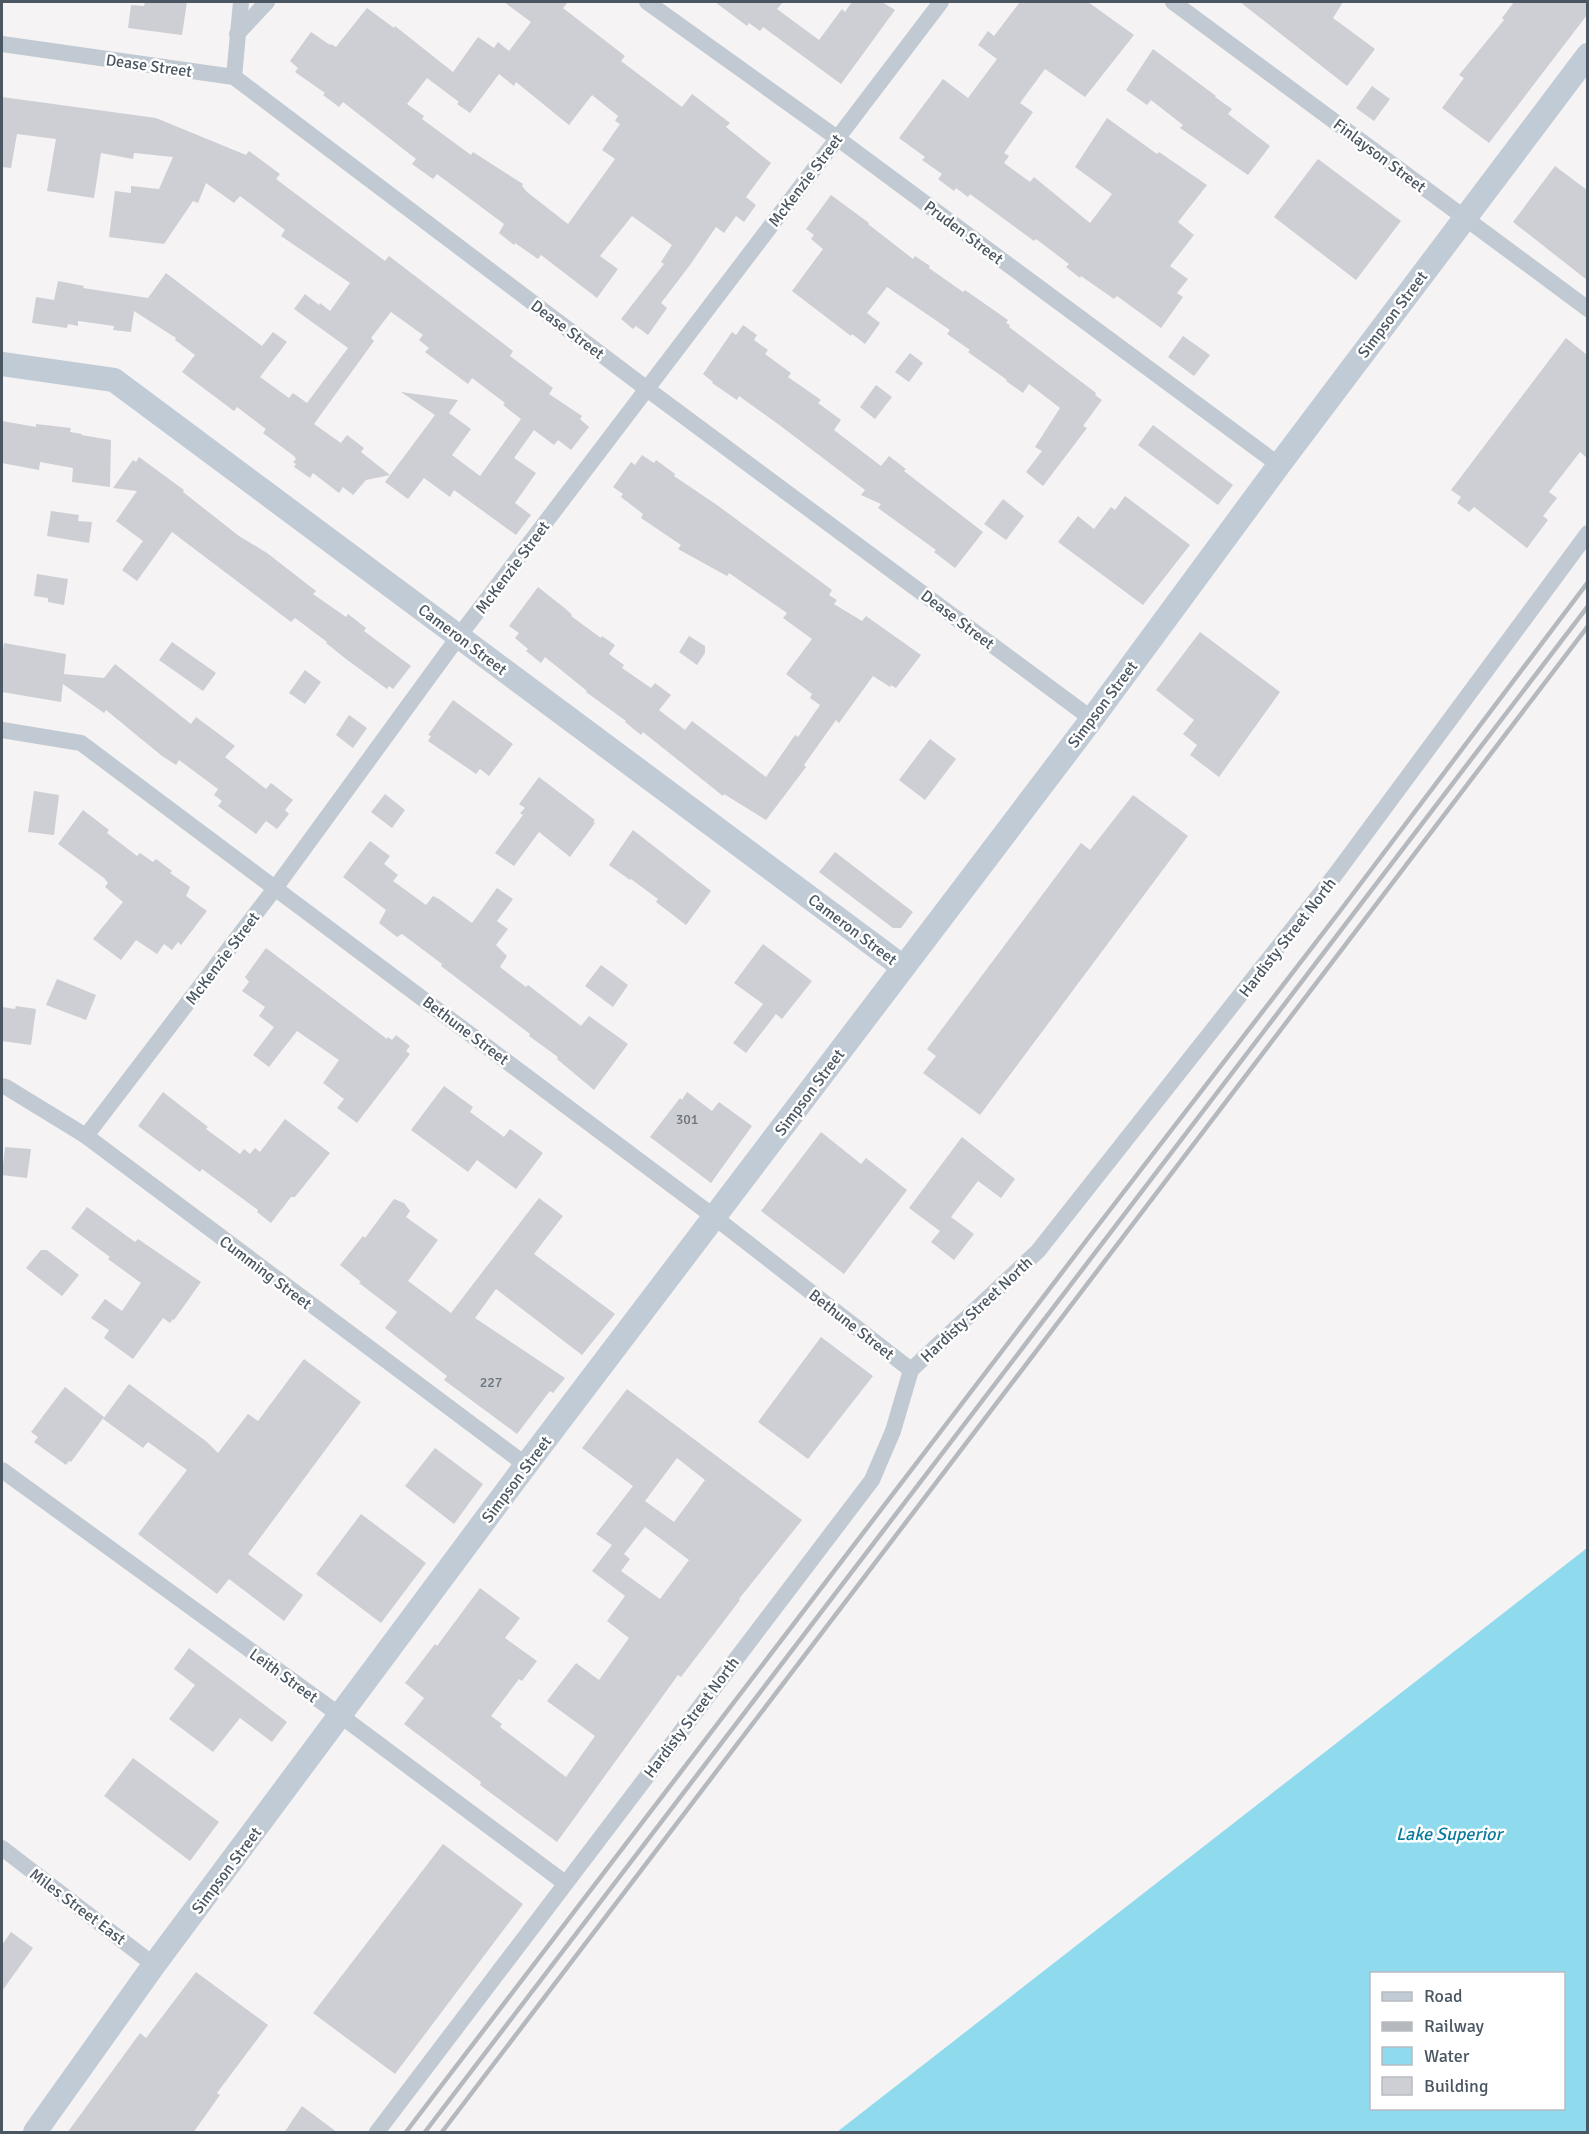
<svg xmlns="http://www.w3.org/2000/svg" width="1589" height="2134" viewBox="0 0 1589 2134" font-family="Signika,sans-serif">
  <style>
    .water { fill: #90daee; fill-rule: evenodd }
    .building { fill: #cdcfd5; fill-rule: evenodd }
    .lines { fill: none; stroke-linecap: round; stroke-linejoin: round }
    .street { stroke: #c1cad2; stroke-width: 16 }
    .secondary { stroke: #c1cbd6; stroke-width: 24 }
    .rail { stroke: #b5b8bd; stroke-width: 4.5 }
    .labels { text-anchor: middle; stroke-width: 5; stroke-linejoin: round; paint-order: stroke }
    .number-label { font-size: 14px; fill: #6b747e }
    .street-label { font-size: 16px; fill: #4a5661; stroke: #fff }
    .water-label { font-size: 18px; font-style: italic; fill: #0c7c9b; stroke: #fff }
  </style>
  <rect width="100%" height="100%" fill="#f5f3f3"/>
  <path class="water" d="M1587 1548V2132H837ZM1372 1974H1564V2108H1372Z"/>
  <g class="building">
    <polygon points="145,2 187,2 182,35 128,28 131,5 144,6"/>
    <path d="M504 2H568L563 8 625 56 621 61 682 107 692 94 730 123 726 127 771 163 746 197 756 205 744 222 736 216 724 233 716 227 690 265 661 303 667 308 648 335 636 326 633 329 621 319 664 264 661 262 672 245 632 216 600 256 618 269 597 298 541 255 538 259 515 243 514 245 499 233 504 224 437 174 433 179 412 164 416 159 343 102 339 107 323 95 325 93 295 72 298 68 290 61 311 32 330 45 331 44 336 47 367 8 394 28 395 26 453 72 478 37 494 48 498 42 509 51 531 22ZM499 74 514 86 516 82 569 125 592 95 618 116 615 121 620 124 602 150 615 159 568 224 527 192 522 186 523 184 473 152 471 155 422 119 424 116 407 104 427 78 459 102 457 104 470 113Z"/>
    <polygon points="715,2 783,2 777,9 819,40 842,9 845,12 852,2 882,2 895,10 841,84 763,27 760,31 749,23 747,26"/>
    <polygon points="1020,2 1088,2 1134,35 1085,97 1045,69 1020,103 1033,112 1004,153 1009,156 1004,163 1030,182 1034,177 1090,223 1112,194 1075,167 1107,118 1157,154 1159,152 1207,185 1178,222 1194,235 1170,266 1188,279 1177,293 1183,297 1161,328 1117,296 1114,299 1081,276 1080,278 1066,267 1069,264 1036,239 1034,241 970,194 968,197 956,188 954,191 938,179 942,174 922,160 925,157 899,138 943,79 968,98 997,59 978,45 988,31 994,36"/>
    <polygon points="1240,2 1343,2 1333,18 1375,49 1347,86"/>
    <polygon points="1514,2 1587,2 1587,15 1489,143 1442,108 1464,78 1459,75 1504,20 1502,18"/>
    <polygon points="1153,49 1216,96 1215,97 1232,109 1228,114 1270,146 1248,175 1180,128 1183,125 1151,100 1147,105 1126,90"/>
    <polygon points="1372,86 1390,99 1374,121 1356,108"/>
    <polygon points="2,97 156,118 246,155 249,151 280,174 276,179 385,261 389,256 513,351 510,356 553,388 549,394 582,416 580,419 589,427 571,450 558,440 554,445 534,430 514,458 536,473 515,503 531,515 516,535 454,490 450,497 424,478 408,499 385,482 435,415 401,392 458,400 449,413 471,429 452,455 480,476 521,419 503,405 505,403 472,378 468,384 425,352 429,348 419,340 423,335 391,312 371,338 374,341 314,424 341,443 347,435 364,448 361,452 390,475 366,480 353,495 343,487 339,493 313,473 310,478 294,467 296,464 293,462 296,459 294,456 263,433 266,429 237,407 234,411 182,372 195,355 175,340 176,338 134,311 131,332 113,330 114,326 78,321 78,326 68,324 67,328 32,323 36,297 54,300 58,281 84,286 83,288 148,298 166,273 262,346 273,332 287,342 260,377 289,398 293,393 307,403 348,348 294,309 305,294 319,305 320,303 330,311 350,283 281,236 285,230 240,196 234,203 206,183 198,203 193,201 164,244 109,237 115,191 131,193 131,186 159,189 173,157 134,153 133,159 101,153 94,198 47,191 56,139 17,134 11,168 2,167"/>
    <polygon points="1318,159 1401,221 1356,280 1274,217"/>
    <polygon points="1555,166 1587,190 1587,280 1513,222"/>
    <polygon points="831,195 869,223 868,224 913,259 915,256 930,266 929,268 963,292 965,290 1008,320 1006,323 1010,325 1009,327 1096,393 1095,395 1102,400 1083,426 1087,428 1043,486 1026,472 1042,451 1035,447 1060,408 1029,384 1023,393 1006,381 1007,380 968,352 970,350 947,334 950,330 887,287 867,313 880,323 865,344 852,334 851,336 792,291 823,249 811,239 814,235 806,229"/>
    <polygon points="743,325 757,335 754,340 768,350 765,354 791,373 788,377 821,400 818,403 841,420 834,430 881,466 889,456 906,469 904,471 983,532 955,568 934,552 936,550 878,508 881,504 861,495 865,490 778,424 739,396 737,400 712,383 713,382 703,374 732,332 736,335"/>
    <polygon points="1183,336 1210,355 1194,376 1168,357"/>
    <polygon points="1566,338 1587,355 1587,458 1580,452 1549,492 1557,498 1543,516 1548,520 1527,548 1474,507 1469,512 1457,503 1461,497 1451,490"/>
    <polygon points="910,353 923,363 909,382 895,372"/>
    <polygon points="876,385 892,397 875,419 860,407"/>
    <polygon points="2,421 36,427 36,424 71,428 70,432 82,434 81,435 111,440 110,487 72,482 73,468 40,462 39,470 2,463"/>
    <polygon points="1153,425 1233,485 1218,505 1138,445"/>
    <polygon points="642,455 654,463 656,460 675,474 674,476 717,505 832,590 829,595 837,600 834,604 862,621 866,616 921,655 896,688 891,685 890,687 873,676 839,723 836,720 804,765 806,767 766,820 724,794 723,796 643,732 641,735 625,722 626,721 586,692 587,691 545,657 541,663 526,651 528,649 515,638 519,633 509,626 538,587 567,610 572,615 571,616 601,638 602,636 615,645 609,654 624,665 622,668 651,688 655,683 671,695 659,710 685,730 692,721 766,777 795,735 798,737 820,705 810,698 812,694 786,674 812,639 783,618 787,613 729,573 727,576 678,549 681,545 641,518 643,514 621,497 623,494 613,487 631,462 635,465"/>
    <polygon points="139,457 184,490 183,492 239,536 267,553 316,591 313,594 346,617 348,614 366,628 364,631 411,666 393,689 389,686 387,689 346,659 326,643 327,642 295,618 291,622 172,532 137,581 122,570 143,541 116,521 137,491 113,488 133,460 136,462"/>
    <polygon points="1125,496 1190,545 1143,605 1058,542 1078,516 1094,529 1111,507 1115,510"/>
    <polygon points="1003,499 1024,516 1006,540 984,524"/>
    <polygon points="51,511 79,515 78,521 92,522 89,543 47,536"/>
    <polygon points="37,574 68,579 64,605 48,602 48,598 34,596"/>
    <polygon points="1200,632 1280,692 1219,777 1190,755 1197,745 1183,734 1194,720 1156,690"/>
    <polygon points="689,636 705,646 705,653 697,665 679,652"/>
    <polygon points="172,642 216,673 203,691 159,660"/>
    <polygon points="4,643 66,654 64,674 104,678 115,664 191,724 196,717 235,746 225,757 266,789 271,783 293,800 285,810 289,814 277,829 266,821 256,834 218,806 222,801 214,795 218,789 179,760 176,765 162,756 106,710 104,713 63,684 61,702 2,692 2,650 3,650"/>
    <polygon points="305,670 321,682 305,704 289,693"/>
    <polygon points="453,700 513,744 489,776 480,769 476,774 428,741 431,736 428,735"/>
    <polygon points="349,715 367,728 353,748 336,735"/>
    <polygon points="930,739 956,759 925,800 899,780"/>
    <polygon points="539,777 595,820 593,822 595,823 570,857 539,832 514,866 495,853 523,815 520,813 525,808 519,804"/>
    <polygon points="34,791 59,795 54,835 28,832"/>
    <polygon points="385,794 405,810 392,828 371,812"/>
    <polygon points="1133,795 1188,836 980,1115 923,1073 936,1056 927,1049 1081,843 1090,850"/>
    <polygon points="83,810 109,830 107,833 137,856 140,853 153,862 156,859 172,871 170,873 190,887 186,896 207,911 181,945 178,942 172,950 164,944 157,954 136,940 121,960 93,939 123,902 105,887 108,883 104,878 58,844"/>
    <polygon points="633,830 711,891 686,925 656,902 658,899 631,879 630,880 609,865"/>
    <polygon points="370,841 390,856 384,864 398,875 393,881 426,905 433,896 439,899 472,923 497,888 513,899 497,921 508,929 496,945 507,956 500,967 526,987 528,985 581,1026 589,1016 628,1044 594,1090 557,1059 558,1057 529,1036 530,1034 441,966 442,964 402,934 397,937 379,923 386,910 343,877"/>
    <polygon points="835,852 913,912 901,928 893,928 819,872"/>
    <polygon points="763,944 812,981 782,1019 776,1014 746,1053 733,1043 763,1004 734,983"/>
    <polygon points="266,948 387,1039 388,1037 392,1040 396,1035 410,1046 406,1051 410,1054 357,1123 337,1108 344,1099 323,1083 339,1060 297,1031 269,1067 253,1055 274,1027 259,1016 265,1007 242,991 249,982 245,977"/>
    <polygon points="601,965 628,985 613,1007 585,986"/>
    <polygon points="57,979 96,995 86,1020 46,1005"/>
    <polygon points="16,1006 36,1009 31,1045 2,1041 2,1007 15,1009"/>
    <polygon points="444,1086 473,1107 470,1112 504,1137 510,1129 543,1153 516,1189 477,1160 468,1172 411,1130"/>
    <polygon points="163,1092 208,1127 206,1129 240,1154 244,1149 250,1154 255,1148 260,1152 285,1119 330,1153 295,1197 291,1197 271,1223 257,1212 258,1210 202,1169 200,1172 138,1126"/>
    <polygon points="687,1092 712,1111 719,1102 752,1126 711,1183 650,1137 680,1098 682,1100"/>
    <polygon points="821,1132 861,1164 866,1158 907,1190 844,1274 761,1211"/>
    <polygon points="962,1137 1015,1179 1001,1198 978,1181 951,1217 974,1234 954,1260 931,1242 940,1231 909,1208"/>
    <polygon points="5,1147 31,1149 27,1178 2,1175"/>
    <polygon points="539,1198 563,1216 534,1254 615,1314 582,1355 496,1289 475,1318 565,1378 553,1393 550,1391 517,1434 444,1380 447,1376 385,1328 397,1312 359,1283 361,1282 340,1265 363,1236 365,1238 394,1199 404,1203 410,1211 406,1217 438,1240 408,1281 451,1313"/>
    <polygon points="87,1207 135,1242 138,1239 201,1282 174,1320 173,1319 170,1323 163,1318 133,1359 104,1338 109,1330 91,1318 105,1299 122,1311 141,1283 108,1259 110,1257 71,1228"/>
    <polygon points="41,1250 47,1250 79,1275 62,1296 26,1268"/>
    <polygon points="821,1337 873,1376 808,1459 758,1422"/>
    <polygon points="304,1359 361,1402 248,1554 303,1595 284,1621 229,1579 217,1594 138,1534 187,1470 148,1442 143,1448 103,1419 129,1384 207,1442 218,1453 248,1414 258,1421"/>
    <polygon points="65,1387 104,1417 71,1462 69,1461 66,1465 34,1442 38,1437 31,1432"/>
    <path d="M627 1389 802 1520 739 1599 740 1600 681 1677 678 1675 557 1842 480 1785 481 1782 404 1724 424 1698 405 1683 435 1644 437 1646 480 1588 520 1618 505 1638 537 1661 522 1681 519 1679 491 1716 502 1724 500 1727 566 1777 595 1736 547 1701 576 1663 599 1680 629 1638 607 1621 625 1596 592 1571 612 1545 596 1534 633 1486 582 1448ZM677 1458 705 1480 674 1522 645 1501ZM645 1527 689 1560 660 1599 621 1571 630 1559 624 1554Z"/>
    <polygon points="435,1448 483,1484 454,1524 405,1486"/>
    <polygon points="361,1514 426,1563 381,1623 316,1574"/>
    <polygon points="189,1648 287,1722 272,1742 240,1718 213,1752 169,1719 195,1685 174,1669"/>
    <polygon points="133,1758 219,1822 190,1861 104,1796"/>
    <polygon points="443,1844 523,1904 395,2074 313,2013"/>
    <polygon points="11,1932 33,1948 2,1991 2,1945"/>
    <polygon points="196,1972 268,2025 217,2093 220,2095 193,2133 67,2133 140,2033 146,2038"/>
    <polygon points="302,2106 338,2133 284,2133"/>
  </g>
  <g class="lines">
    <g class="street">
      <polyline points="647,2 837,138 1279,465"/>
      <polyline points="1173,2 1588,309"/>
      <polyline points="237,34 267,2"/>
      <polyline points="2,44 234,77 647,389 1092,719"/>
      <polyline points="234,77 241,2"/>
      <polyline points="2,730 81,743 713,1216 911,1370"/>
      <polyline points="2,1086 6,1087 86,1136 526,1465"/>
      <polyline points="86,1136 276,887 459,636 941,2"/>
      <polyline points="2,1470 341,1716 565,1883"/>
      <polyline points="2,1848 154,1965"/>
      <polyline points="377,2132 872,1480 893,1431 911,1370 1038,1251 1335,875 1588,533"/>
    </g>
    <g class="secondary">
      <polyline points="2,364 114,380 903,967"/>
      <polyline points="35,2132 154,1965 526,1465 1092,719 1279,465 1588,55"/>
    </g>
    <g class="rail">
      <polyline points="406,2132 1086,1241 1340,911 1588,582"/>
      <polyline points="425,2132 1588,606"/>
      <polyline points="442,2132 1588,626"/>
    </g>
  </g>
  <g class="labels">
    <g class="number-label">
      <text x="687" y="1124">301</text>
      <text x="491" y="1387">227</text>
    </g>
    <g class="street-label">
      <text transform="translate(149 65) rotate(8)" y="6">Dease Street</text>
      <text transform="translate(1380 155) rotate(37)" y="6">Finlayson Street</text>
      <text transform="translate(805 180) rotate(-53)" y="6">McKenzie Street</text>
      <text transform="translate(964 232) rotate(37)" y="6">Pruden Street</text>
      <text transform="translate(1392 314) rotate(-53)" y="6">Simpson Street</text>
      <text transform="translate(568 329) rotate(37)" y="6">Dease Street</text>
      <text transform="translate(512 567) rotate(-53)" y="6">McKenzie Street</text>
      <text transform="translate(958 619) rotate(37)" y="6">Dease Street</text>
      <text transform="translate(463 639) rotate(37)" y="6">Cameron Street</text>
      <text transform="translate(1102 704) rotate(-53)" y="6">Simpson Street</text>
      <text transform="translate(853 929) rotate(37)" y="6">Cameron Street</text>
      <text transform="translate(1287 937) rotate(-52)" y="6">Hardisty Street North</text>
      <text transform="translate(222 958) rotate(-53)" y="6">McKenzie Street</text>
      <text transform="translate(466 1030) rotate(37)" y="6">Bethune Street</text>
      <text transform="translate(809 1092) rotate(-53)" y="6">Simpson Street</text>
      <text transform="translate(266 1272) rotate(37)" y="6">Cumming Street</text>
      <text transform="translate(976 1309) rotate(-43)" y="6">Hardisty Street North</text>
      <text transform="translate(852 1324) rotate(38)" y="6">Bethune Street</text>
      <text transform="translate(516 1479) rotate(-53)" y="6">Simpson Street</text>
      <text transform="translate(284 1675) rotate(36)" y="6">Leith Street</text>
      <text transform="translate(691 1717) rotate(-53)" y="6">Hardisty Street North</text>
      <text transform="translate(226 1870) rotate(-53)" y="6">Simpson Street</text>
      <text transform="translate(78 1906) rotate(37)" y="6">Miles Street East</text>
    </g>
    <g class="water-label">
      <text x="1449" y="1840">Lake Superior</text>
    </g>
  </g>
  <rect width="1589" height="2134" fill="none" stroke="#4a5661" stroke-width="6"/>
  <rect x="1370" y="1972" width="195" height="138" fill="#ffffff" stroke="#b7bbc0" stroke-width="1.5"/>
  <rect x="1382" y="1992" width="30" height="9" fill="#c1cbd6" stroke="#b7bbc0" stroke-width="1.5"/>
  <text x="1424" y="2002" font-size="18" fill="#4a5661">Road</text>
  <rect x="1382" y="2022" width="30" height="9" fill="#b5b8bd" stroke="#b7bbc0" stroke-width="1.5"/>
  <text x="1424" y="2032" font-size="18" fill="#4a5661">Railway</text>
  <rect x="1382" y="2047" width="30" height="18" fill="#90daee" stroke="#b7bbc0" stroke-width="1.5"/>
  <text x="1424" y="2062" font-size="18" fill="#4a5661">Water</text>
  <rect x="1382" y="2077" width="30" height="18" fill="#cdcfd5" stroke="#b7bbc0" stroke-width="1.5"/>
  <text x="1424" y="2092" font-size="18" fill="#4a5661">Building</text>
</svg>
